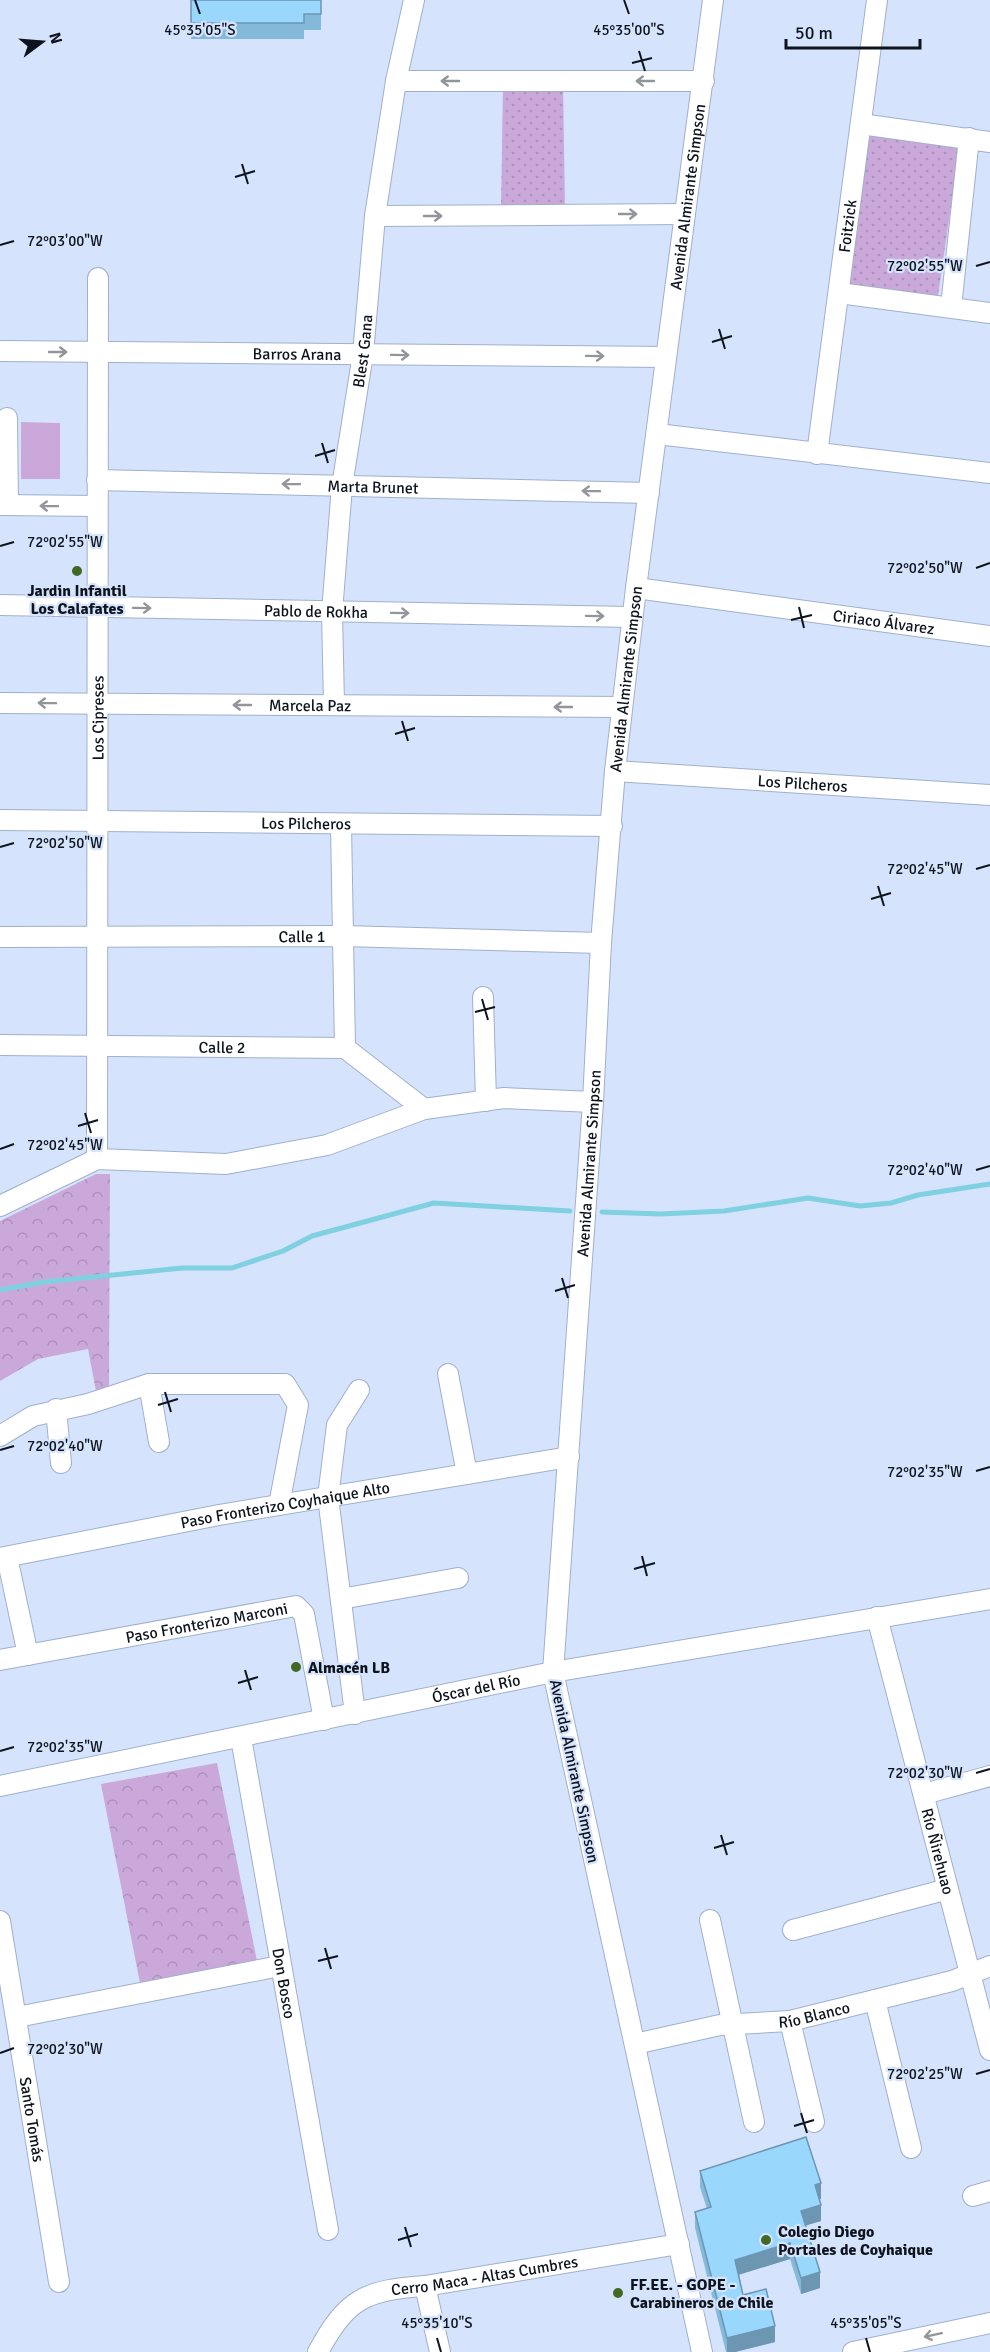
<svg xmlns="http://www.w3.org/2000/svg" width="990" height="2352" viewBox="0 0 990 2352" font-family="Signika,sans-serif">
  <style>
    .grass { fill: url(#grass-dots) }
    .forest { fill: url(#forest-crowns) }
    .pitch { fill: #caa9da }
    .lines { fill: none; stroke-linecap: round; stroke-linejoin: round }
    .stream { stroke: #7fd0e0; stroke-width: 5 }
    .minor-casing { stroke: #a0b0cc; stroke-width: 22 }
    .minor { stroke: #fff; stroke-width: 20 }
    .wall { fill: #84b9da }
    .shaded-wall { fill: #6c96b1 }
    .building { fill: #9ad7fd; stroke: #6c96b1; stroke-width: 1.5 }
    .oneway { stroke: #93959a }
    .ticks { fill: none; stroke: #0e141e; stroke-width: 2 }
    .poi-dot { fill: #426924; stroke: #d6e3fc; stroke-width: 2 }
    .labels { text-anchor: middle; stroke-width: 4.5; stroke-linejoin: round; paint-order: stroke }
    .street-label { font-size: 16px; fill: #0e141e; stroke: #d6e3fc }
    .poi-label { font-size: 16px; font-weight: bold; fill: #0e141e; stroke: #d6e3fc; text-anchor: start }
    .ticks-label { font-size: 15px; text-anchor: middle; fill: #0e141e; stroke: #d6e3fc; stroke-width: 4.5; stroke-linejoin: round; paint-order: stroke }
  </style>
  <defs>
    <pattern id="grass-dots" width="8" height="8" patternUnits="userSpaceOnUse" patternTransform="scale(1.5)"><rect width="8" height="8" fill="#caa9da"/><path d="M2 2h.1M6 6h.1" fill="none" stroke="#ac91bb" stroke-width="1.8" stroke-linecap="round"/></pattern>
    <pattern id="forest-crowns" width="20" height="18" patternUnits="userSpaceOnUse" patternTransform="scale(1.5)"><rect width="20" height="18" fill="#caa9da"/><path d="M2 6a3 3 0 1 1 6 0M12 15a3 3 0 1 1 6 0" fill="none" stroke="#ac91bb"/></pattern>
  </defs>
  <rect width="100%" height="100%" fill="#d6e3fc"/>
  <g class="grass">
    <polygon points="503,85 563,85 565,208 501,208"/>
    <polygon points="869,130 960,143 937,303 846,290"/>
  </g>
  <g class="forest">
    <polygon points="96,1174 110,1174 109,1386 96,1391 88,1349 38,1359 0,1381 0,1221"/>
    <polygon points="217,1763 258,1966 140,1983 101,1784"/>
  </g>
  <polygon class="pitch" points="21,422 60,423 60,479 21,479"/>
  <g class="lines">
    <g class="stream">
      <polyline points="602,1212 661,1214 724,1211 808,1198 860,1206 891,1203 918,1195 990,1184"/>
      <polyline points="0,1290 44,1282 182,1268 232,1268 283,1251 312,1236 434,1203 570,1211"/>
    </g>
    <defs>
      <g id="minor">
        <polyline points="396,81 704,81"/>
        <polyline points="861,124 990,142"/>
        <polyline points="375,216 685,214"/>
        <polyline points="839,293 990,313"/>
        <polyline points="951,307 969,138"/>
        <path id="s1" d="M0 351 666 357"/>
        <polyline points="7,418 8,505"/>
        <polyline points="657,434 990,473"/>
        <path id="s2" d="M817 454 877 0"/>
        <path id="s3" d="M97 480 649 493"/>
        <polyline points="0,505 97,506"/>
        <path id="s4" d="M636 588 990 636"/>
        <path id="s5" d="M0 605 632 617"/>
        <path id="s6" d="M0 703 622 707"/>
        <path id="s7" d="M334 705 332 612 342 486 363 354 375 216 396 81 414 0"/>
        <path id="s8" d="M615 771 990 795"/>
        <path id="s9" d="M0 820 612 826"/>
        <polyline points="341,825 345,1048"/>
        <path id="s10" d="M0 937 343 936 601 943"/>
        <polyline points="483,997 486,1101"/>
        <path id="s11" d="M0 1045 345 1048 424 1109"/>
        <path id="s12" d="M97 1159 98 278"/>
        <polyline points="0,1206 97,1159 226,1164 327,1145 424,1109 504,1098 593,1102"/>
        <polyline points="448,1374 467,1474"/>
        <polyline points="149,1384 159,1442"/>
        <polyline points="56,1409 61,1463"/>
        <polyline points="0,1436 33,1416 88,1404 149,1384 285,1384 298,1405 279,1505"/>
        <polyline points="7,1557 28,1655"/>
        <path id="s13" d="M0 1558 219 1515 569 1457"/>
        <polyline points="341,1599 458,1578"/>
        <path id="s14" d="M877 1617 990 2050"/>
        <path id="s15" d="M0 1660 296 1606 304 1614 324 1720"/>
        <polyline points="355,1714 328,1497 337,1425 359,1390"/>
        <path id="s16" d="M241 1738 328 2230"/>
        <path id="s17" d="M0 1786 553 1672 990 1599"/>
        <polyline points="924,1794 990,1776"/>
        <polyline points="710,1920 754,2122"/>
        <path id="s18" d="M0 1921 59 2282"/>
        <polyline points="793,1930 948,1889"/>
        <polyline points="875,2000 911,2148"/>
        <polyline points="17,2017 280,1966"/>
        <polyline points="790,2021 814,2122"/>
        <path id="s19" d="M635 2044 720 2025 790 2021 952 1981 990 1966"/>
        <polyline points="973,2196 990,2191"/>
        <polyline points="425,2286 440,2352"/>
        <path id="s20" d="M318 2352C347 2298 366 2290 425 2286L679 2244"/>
        <path id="s21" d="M702 2352 553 1672 593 1102 601 943 615 771 636 588 713 0"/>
        <polyline points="853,2352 990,2323"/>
      </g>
    </defs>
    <use href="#minor" class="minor-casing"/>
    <use href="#minor" class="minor"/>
  </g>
  <g class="wall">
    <polygon points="191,0 321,0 321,30 304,30 304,39 191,39"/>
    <polygon points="700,2171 821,2199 819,2199 821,2221 806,2225 820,2288 801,2294 790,2259 739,2274 743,2295 775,2342 735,2352 726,2352 695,2228 695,2212 707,2209 700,2187"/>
  </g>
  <g class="shaded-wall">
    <polygon points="821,2183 821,2199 815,2201 815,2185"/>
    <polygon points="821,2205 821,2221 801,2227 801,2211"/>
    <polygon points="790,2243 790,2259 735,2276 735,2260"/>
    <polygon points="820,2272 820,2288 801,2294 801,2278"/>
    <polygon points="775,2326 775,2342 735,2352 727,2352 727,2338"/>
  </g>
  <g class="building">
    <polygon points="191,0 321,0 321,14 304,14 304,23 191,23"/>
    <polygon points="806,2137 821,2183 815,2185 821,2205 801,2211 820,2272 801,2278 790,2243 735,2260 743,2295 766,2289 775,2326 727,2338 695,2212 711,2207 700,2171"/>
  </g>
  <defs><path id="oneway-shaft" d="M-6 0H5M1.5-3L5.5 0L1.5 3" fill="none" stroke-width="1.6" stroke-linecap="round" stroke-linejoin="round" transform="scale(1.5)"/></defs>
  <g class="oneway">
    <use href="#oneway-shaft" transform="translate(450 81) rotate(180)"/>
    <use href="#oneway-shaft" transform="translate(645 81) rotate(180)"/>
    <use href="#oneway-shaft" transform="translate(628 214)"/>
    <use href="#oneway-shaft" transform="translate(433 216)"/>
    <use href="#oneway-shaft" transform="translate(58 352)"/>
    <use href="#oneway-shaft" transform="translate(400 355) rotate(1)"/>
    <use href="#oneway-shaft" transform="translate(595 356) rotate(1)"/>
    <use href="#oneway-shaft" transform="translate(291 484) rotate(-179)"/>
    <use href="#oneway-shaft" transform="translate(591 491) rotate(-179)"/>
    <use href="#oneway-shaft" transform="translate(49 506) rotate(-179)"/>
    <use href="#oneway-shaft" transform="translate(142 608) rotate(1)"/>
    <use href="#oneway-shaft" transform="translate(400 613) rotate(1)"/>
    <use href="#oneway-shaft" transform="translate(595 616) rotate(1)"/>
    <use href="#oneway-shaft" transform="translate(47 703) rotate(-179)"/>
    <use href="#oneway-shaft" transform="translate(242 705) rotate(-180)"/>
    <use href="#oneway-shaft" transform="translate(563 707) rotate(-180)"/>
    <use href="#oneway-shaft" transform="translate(933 2335) rotate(168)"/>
  </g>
  <path class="ticks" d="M195 0 200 14M624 0 629 14M639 51 645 71M632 63 652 58M242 164 248 184M235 177 255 171M0 245 14 241M976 266 990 262M719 329 725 349M712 342 732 336M322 443 328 463M315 456 335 450M0 546 14 542M976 568 990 563M799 607 804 628M791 620 812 615M402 721 408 741M395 734 415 728M0 847 14 843M976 869 990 865M878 886 884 906M871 899 891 893M482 999 488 1020M475 1012 495 1007M85 1113 91 1133M78 1126 98 1120M0 1149 14 1144M976 1170 990 1166M562 1278 568 1298M555 1291 575 1285M165 1392 171 1412M158 1405 178 1399M0 1450 14 1446M976 1471 990 1467M642 1556 647 1576M634 1569 655 1563M245 1670 251 1690M238 1683 258 1677M0 1751 14 1747M976 1773 990 1769M721 1835 727 1855M714 1848 734 1842M325 1948 331 1969M318 1961 338 1956M0 2053 14 2048M976 2074 990 2070M801 2113 807 2133M794 2126 814 2120M405 2227 411 2247M398 2240 418 2234M437 2338 441 2352M866 2338 870 2352"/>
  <g class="poi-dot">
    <circle cx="77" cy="571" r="6"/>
    <circle cx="296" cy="1667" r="6"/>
    <circle cx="766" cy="2240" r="6"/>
    <circle cx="618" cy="2293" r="6"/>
  </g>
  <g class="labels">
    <g class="street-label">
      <text dy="6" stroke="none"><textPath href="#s21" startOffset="2178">Avenida Almirante Simpson</textPath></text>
      <text dy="6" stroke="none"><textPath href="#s2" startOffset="230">Foitzick</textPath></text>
      <text dy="6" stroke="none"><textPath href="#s7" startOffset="356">Blest Gana</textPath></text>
      <text dy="6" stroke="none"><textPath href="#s1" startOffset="297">Barros Arana</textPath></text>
      <text dy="6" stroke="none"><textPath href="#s3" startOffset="276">Marta Brunet</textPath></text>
      <text dy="6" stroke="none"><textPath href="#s5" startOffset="316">Pablo de Rokha</textPath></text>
      <text dy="6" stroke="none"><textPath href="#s4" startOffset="250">Ciriaco Álvarez</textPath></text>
      <text dy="6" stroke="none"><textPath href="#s21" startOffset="1692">Avenida Almirante Simpson</textPath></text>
      <text dy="6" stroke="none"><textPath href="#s6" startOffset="310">Marcela Paz</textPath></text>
      <text dy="6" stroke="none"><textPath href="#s12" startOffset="441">Los Cipreses</textPath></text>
      <text dy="6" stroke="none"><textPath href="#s8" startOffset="188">Los Pilcheros</textPath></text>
      <text dy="6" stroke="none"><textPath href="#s9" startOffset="306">Los Pilcheros</textPath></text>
      <text dy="6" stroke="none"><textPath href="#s10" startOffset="302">Calle 1</textPath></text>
      <text dy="6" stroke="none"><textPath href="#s11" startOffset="222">Calle 2</textPath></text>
      <text dy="6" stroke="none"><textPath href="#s21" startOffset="1206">Avenida Almirante Simpson</textPath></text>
      <text dy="6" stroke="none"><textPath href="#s13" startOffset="290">Paso Fronterizo Coyhaique Alto</textPath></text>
      <text dy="6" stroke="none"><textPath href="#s15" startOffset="210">Paso Fronterizo Marconi</textPath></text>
      <text dy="6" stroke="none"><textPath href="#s17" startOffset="486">Óscar del Río</textPath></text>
      <text transform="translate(575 1771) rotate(78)" y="6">Avenida Almirante Simpson</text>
      <text dy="6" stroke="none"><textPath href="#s14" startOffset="242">Río Ñirehuao</textPath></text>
      <text dy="6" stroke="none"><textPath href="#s16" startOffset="249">Don Bosco</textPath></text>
      <text dy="6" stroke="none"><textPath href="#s19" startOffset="182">Río Blanco</textPath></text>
      <text dy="6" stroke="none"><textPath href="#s18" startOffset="201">Santo Tomás</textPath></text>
      <text dy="6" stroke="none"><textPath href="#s20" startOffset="195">Cerro Maca - Altas Cumbres</textPath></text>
    </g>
    <g class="poi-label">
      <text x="77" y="596" text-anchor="middle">Jardin Infantil<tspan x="77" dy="18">Los Calafates</tspan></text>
      <text x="308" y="1673">Almacén LB</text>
      <text x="778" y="2237">Colegio Diego<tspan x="778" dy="18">Portales de Coyhaique</tspan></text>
      <text x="630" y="2290">FF.EE. - GOPE -<tspan x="630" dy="18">Carabineros de Chile</tspan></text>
    </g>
  </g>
  <g class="ticks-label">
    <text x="200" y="35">45°35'05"S</text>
    <text x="629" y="35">45°35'00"S</text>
    <text x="65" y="246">72°03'00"W</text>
    <text x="925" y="271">72°02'55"W</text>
    <text x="65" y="547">72°02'55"W</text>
    <text x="925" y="573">72°02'50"W</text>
    <text x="65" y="848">72°02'50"W</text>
    <text x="925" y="874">72°02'45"W</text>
    <text x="65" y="1150">72°02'45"W</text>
    <text x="925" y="1175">72°02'40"W</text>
    <text x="65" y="1451">72°02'40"W</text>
    <text x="925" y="1477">72°02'35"W</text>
    <text x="65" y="1752">72°02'35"W</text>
    <text x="925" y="1778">72°02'30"W</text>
    <text x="65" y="2054">72°02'30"W</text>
    <text x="925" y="2079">72°02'25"W</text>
    <text x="437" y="2328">45°35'10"S</text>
    <text x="866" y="2328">45°35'05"S</text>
  </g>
  <g transform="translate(42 42) rotate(74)" stroke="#d6e3fc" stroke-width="4.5" paint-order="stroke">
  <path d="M0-4.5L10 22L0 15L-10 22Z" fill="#0e141e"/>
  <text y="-9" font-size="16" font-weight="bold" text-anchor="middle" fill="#0e141e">N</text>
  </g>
  <path d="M786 39v9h134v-9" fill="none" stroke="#0e141e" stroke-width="3"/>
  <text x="795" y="39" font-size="18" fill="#0e141e" stroke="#d6e3fc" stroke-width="4.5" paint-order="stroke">50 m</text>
</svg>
